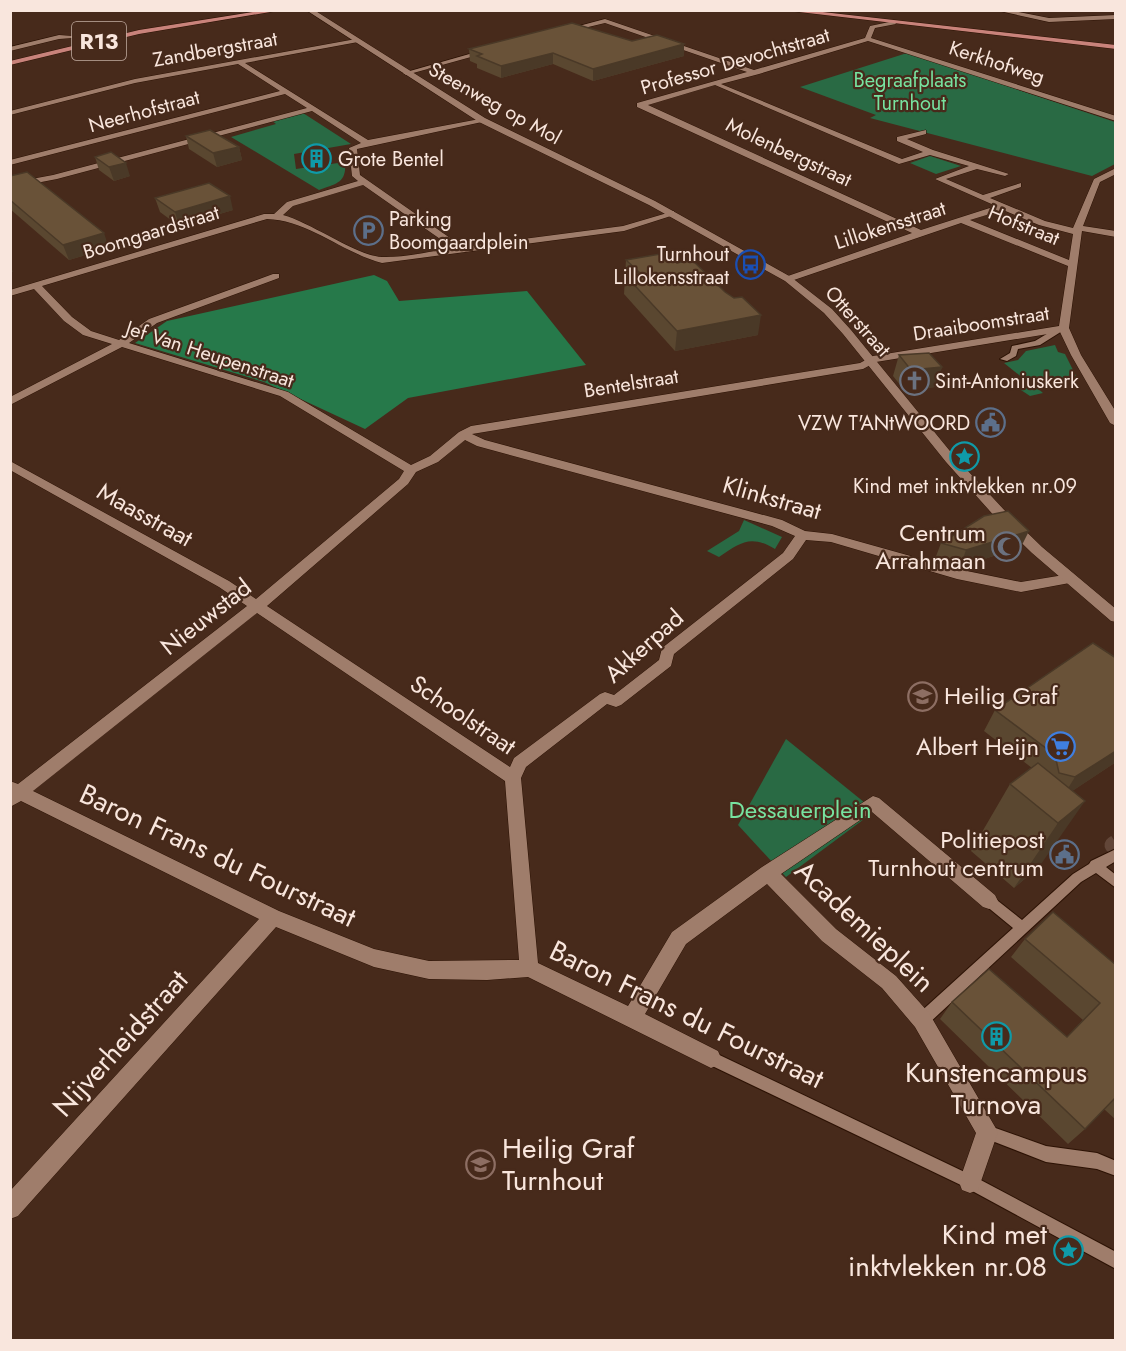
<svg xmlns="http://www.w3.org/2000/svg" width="1126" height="1351" viewBox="0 0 1126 1351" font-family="Jost,sans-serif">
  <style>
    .green { fill: #296a44 }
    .forest { fill: #26794a }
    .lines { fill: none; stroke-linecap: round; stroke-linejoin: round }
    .minor-tunnel { stroke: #624638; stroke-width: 17; stroke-dasharray: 17 8; stroke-linecap: butt }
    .pedestrian-casing { stroke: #2c1204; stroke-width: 2 }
    .minor-casing { stroke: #2c1204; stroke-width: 1 }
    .tertiary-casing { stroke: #2c1204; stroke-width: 1 }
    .primary-casing { stroke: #2c1204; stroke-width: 1 }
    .pedestrian { fill: #9f7d6b; fill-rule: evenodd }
    .minor { fill: #9f7d6b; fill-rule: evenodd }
    .tertiary { fill: #9f7d6b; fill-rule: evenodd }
    .primary { fill: #c9837b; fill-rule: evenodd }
    .wall { fill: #5a4730 }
    .shaded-wall { fill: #4a3927 }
    .building { fill: #695238; stroke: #4a3927; stroke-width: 1.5 }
    .labels { text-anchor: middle; stroke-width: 4.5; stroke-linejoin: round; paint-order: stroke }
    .far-street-label { font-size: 20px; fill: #f9e6dd; stroke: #472a1b }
    .far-park-label { font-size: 20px; fill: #77e3a0; stroke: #472a1b }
    .far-poi-label { font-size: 20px; fill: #f9e6dd; stroke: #472a1b; text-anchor: start }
    .shield { fill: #472a1b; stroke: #c4aea3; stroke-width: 1.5 }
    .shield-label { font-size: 22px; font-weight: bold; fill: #f9e6dd }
    .street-label { font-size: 24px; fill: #f9e6dd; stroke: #472a1b }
    .poi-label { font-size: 24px; fill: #f9e6dd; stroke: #472a1b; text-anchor: end }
    .park-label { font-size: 24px; fill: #77e3a0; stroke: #472a1b }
    .near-street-label { font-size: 28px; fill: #f9e6dd; stroke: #472a1b }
    .near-poi-label { font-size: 28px; fill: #f9e6dd; stroke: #472a1b }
  </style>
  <rect width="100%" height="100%" fill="#472a1b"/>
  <g class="green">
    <polygon points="907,53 1115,122 1115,164 1092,176 870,118 876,115 800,87"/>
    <path d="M303 113 351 144 294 154 296 169 345 162C347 183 336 184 319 190L231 137 276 124 271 120Z"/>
    <polygon points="930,156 961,166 936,174 910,163"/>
    <polygon points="1055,345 1058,352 1065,354 1078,380 1062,378 1060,381 1033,384 1043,393 1030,396 1009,382 1024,379 1004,363 1018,360 1026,351"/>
    <path d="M744 520 782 537 775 549C750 534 740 543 719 557L707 551 739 531Z"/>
    <polygon points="786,739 875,811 786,877 738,825"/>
  </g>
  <polygon class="forest" points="374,275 387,281 399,301 527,291 586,365 408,398 365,429 264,382 135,343 167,321"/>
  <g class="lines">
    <polyline class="minor-tunnel" points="1116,843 1113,845 1116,847"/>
    <defs>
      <g id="pedestrian">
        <polygon points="1060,326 1067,328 1040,345 1018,349 1016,356 1007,361 1000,359 1010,353 1012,346 1035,341"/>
        <polygon points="1116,849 1116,861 1106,867 1116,875 1116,888 1096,873 1081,882 927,1025 922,1027 917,1025 915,1020 917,1015 1013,928 985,905 983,901 985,897 989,895 993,897 1022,920 1073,874 1089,864 1091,861"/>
        <polygon points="711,1051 975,1177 1116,1252 1116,1269 965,1187 706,1063 704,1058 706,1053"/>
        <polygon points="987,1125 1046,1146 1097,1153 1116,1161 1116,1176 1097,1169 1046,1162 987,1139 982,1137 980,1132 982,1127"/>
      </g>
      <g id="minor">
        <polygon points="995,10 1009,10 1049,18 1116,15 1116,19 1049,22"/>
        <path d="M605 19 754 70 865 38 870 26 894 21 896 24 875 28 871 38 1116 116V121L868 41 759 74 721 84 902 159 923 152 897 141V137L926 130V134L907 139 933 150 1009 174 1005 176 977 169 946 179 983 195 1021 183V187L990 198 1045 221 1073 228 1094 179 1116 168V174L1100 182 1083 226 1116 231V237L1082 231 1069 328 1081 355 1116 412V426L1110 423 1071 355 1060 332 876 362 863 369 472 434 485 440 782 520 805 531 832 534 957 569 1021 582 1070 574 1075 576 1077 579 1075 582 1021 592 957 579 831 542 806 540 793 559 674 654 671 666 621 705 616 707 607 704 526 767 521 778 538 963 628 1006 672 932 762 867 873 796 879 798 995 895 998 901 995 907 989 909 983 907 872 812 781 874 836 929 896 976 929 1013 998 1132 978 1190 970 1193 962 1190 959 1182 976 1133 915 1027 882 988 822 941 767 884 686 944 645 1014 718 1051 721 1058 718 1065 711 1068 528 977 487 980 429 979 374 967 276 927 18 1216 10 1219V1191L259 919 21 801 10 807V781L18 784 247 606 219 587 10 470V461L229 581 256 599 399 479 404 471 280 396 122 347 10 405V397L112 344 83 335 64 321 34 289 10 296V290L264 214H274L287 202 358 181 352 176 349 148 361 143 312 111 57 179 10 188V183L53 175 307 108 285 94 10 165V160L280 91 238 64 135 83 10 115V111L135 79 356 39 358 42 245 63 368 140 485 118 482 122 357 149 360 175 463 247 623 226 674 211V215L624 231 382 263C343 253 308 220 267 219L42 286 72 317 91 331 119 340 149 319 273 274H279V278L157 323 129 343 288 392 411 465 430 456 459 432 471 426 860 363 873 356 1059 326 1068 266 961 223 791 281H785V277L912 233 637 107V103L747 72 605 23 563 33 560 31ZM715 85 899 164 930 155 969 166 935 179 996 206 921 230 648 105ZM363 185 453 248C432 251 403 258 382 257 357 256 312 223 283 215L293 206ZM1003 210 1039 225 1073 234 1069 260 970 220ZM465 440 477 446 772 526 795 536 783 553 662 648 659 660 614 695 605 692 600 694 514 758 510 767 267 606 408 484 416 472 438 462ZM257 613 505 781 519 960 429 961 374 949 279 911 33 791Z"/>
        <polygon points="59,35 86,37 59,39 10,51 10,47"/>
        <polygon points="487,49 489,52 406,75 403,73"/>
      </g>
      <polygon id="tertiary" points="306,10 314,10 485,118 655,201 791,277 832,309 851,330 954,456 1007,513 1042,547 1116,609 1116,622 1111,621 1032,553 997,519 946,462 843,334 824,313 785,281 649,205 479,122"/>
      <g id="primary">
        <polygon points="265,10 282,10 139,34 10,65 10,61 139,30"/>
        <polygon points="805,10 1116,45 1116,49 782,10"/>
      </g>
    </defs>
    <use href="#pedestrian" class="pedestrian-casing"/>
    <use href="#minor" class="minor-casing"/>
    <use href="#tertiary" class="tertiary-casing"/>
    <use href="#primary" class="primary-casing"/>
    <use href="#pedestrian" class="pedestrian"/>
    <use href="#minor" class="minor"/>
    <use href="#tertiary" class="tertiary"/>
    <use href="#primary" class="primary"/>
  </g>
  <g class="wall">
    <polygon points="632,41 684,44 684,56 593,81 553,64 501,78 477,68 477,64 470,61 469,49"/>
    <polygon points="186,136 239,147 242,160 217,167 189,149"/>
    <polygon points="95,157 130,176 114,181 99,170"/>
    <polygon points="10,176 109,248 69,260 10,209"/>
    <polygon points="155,198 233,210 179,226 160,212"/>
    <polygon points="626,260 677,263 758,335 675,351 624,294"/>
    <polygon points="899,355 942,367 935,387 905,391 893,376"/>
    <polygon points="941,543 1021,547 960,567 935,559"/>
    <polygon points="1116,658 1116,762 1072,791 1039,867 1014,888 971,851 1010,784 1032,768 984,731 995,710"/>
    <polygon points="1025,939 1116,965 1116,1120 1104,1109 1085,1129 1068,1144 940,1019 952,1002 1067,1037 1083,1020 1011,957"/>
  </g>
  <g class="shaded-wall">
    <polygon points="684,44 684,56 593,81 593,69"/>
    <polygon points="553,53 553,64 501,78 501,66"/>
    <polygon points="239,147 242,160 217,167 213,153"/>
    <polygon points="126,163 130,176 114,181 109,167"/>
    <polygon points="230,196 233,210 179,226 175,212"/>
    <polygon points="104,233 109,248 69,260 63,245"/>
    <polygon points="10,265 13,272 11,272 12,274 10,275"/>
    <polygon points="761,315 758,335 675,351 677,331"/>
    <polygon points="942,367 935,387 905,391 911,370"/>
    <polygon points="1029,531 1021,547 960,567 966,550"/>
    <polygon points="1116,751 1116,762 1062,798 1075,777"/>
    <polygon points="1085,801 1039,867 1014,888 1058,823"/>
  </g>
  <g class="building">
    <polygon points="572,23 632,41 657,35 684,44 593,69 553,53 501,66 477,56 482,54 469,49"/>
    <polygon points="210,130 239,147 213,153 186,136"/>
    <polygon points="111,152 126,163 109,167 95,157"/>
    <polygon points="27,172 104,233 63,245 10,200 10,176"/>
    <polygon points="209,183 230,196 175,212 155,198"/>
    <polygon points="666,253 677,263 692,260 725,292 734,298 742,297 761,315 677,331 625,275 639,272 626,260"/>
    <polygon points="929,353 942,367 911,370 899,355"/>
    <polygon points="1008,511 1029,531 966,550 941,543 984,516"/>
    <polygon points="1093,643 1116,658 1116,751 1075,777 1059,773 1055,755 995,710"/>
    <polygon points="1038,763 1085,801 1058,823 1010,784"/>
    <polygon points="1053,912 1116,965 1116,1097 1085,1129 952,1002 989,969 1067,1037 1100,1003 1025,939"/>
  </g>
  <defs>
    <symbol id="building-ring" viewBox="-11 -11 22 22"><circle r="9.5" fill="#472a1b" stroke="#0f9aa8" stroke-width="1.5"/><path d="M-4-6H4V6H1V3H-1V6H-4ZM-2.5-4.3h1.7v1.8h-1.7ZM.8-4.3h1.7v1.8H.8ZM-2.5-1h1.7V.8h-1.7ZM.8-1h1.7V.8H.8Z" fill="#0f9aa8"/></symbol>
    <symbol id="parking-ring" viewBox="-11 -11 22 22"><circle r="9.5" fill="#472a1b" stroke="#5c6f8a" stroke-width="1.5"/><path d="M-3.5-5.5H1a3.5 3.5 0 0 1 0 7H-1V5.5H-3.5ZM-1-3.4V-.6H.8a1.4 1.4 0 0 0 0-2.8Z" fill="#5c6f8a"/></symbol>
    <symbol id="bus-ring" viewBox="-11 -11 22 22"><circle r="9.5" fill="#472a1b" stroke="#1a4fb4" stroke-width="1.5"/><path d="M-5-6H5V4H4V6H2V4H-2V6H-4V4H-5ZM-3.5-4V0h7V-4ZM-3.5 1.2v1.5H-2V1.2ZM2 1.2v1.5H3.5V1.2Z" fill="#1a4fb4"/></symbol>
    <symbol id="church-ring" viewBox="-11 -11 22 22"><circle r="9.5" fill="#472a1b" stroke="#6b7280" stroke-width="1.5"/><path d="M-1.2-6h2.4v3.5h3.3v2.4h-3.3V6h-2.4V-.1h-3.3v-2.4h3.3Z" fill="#6b7280"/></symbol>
    <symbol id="civic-ring" viewBox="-11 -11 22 22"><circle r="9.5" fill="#472a1b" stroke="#5c6f8a" stroke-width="1.5"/><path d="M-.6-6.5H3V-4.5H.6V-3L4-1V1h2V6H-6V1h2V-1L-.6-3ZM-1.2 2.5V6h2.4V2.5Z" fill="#5c6f8a"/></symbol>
    <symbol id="sight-ring" viewBox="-11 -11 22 22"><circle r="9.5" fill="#472a1b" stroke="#0f9aa8" stroke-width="1.5"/><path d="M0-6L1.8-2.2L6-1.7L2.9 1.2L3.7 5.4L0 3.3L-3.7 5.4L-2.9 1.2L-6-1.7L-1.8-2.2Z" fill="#0f9aa8"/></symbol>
    <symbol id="mosque-ring" viewBox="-11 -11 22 22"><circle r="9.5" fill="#472a1b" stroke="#6b7280" stroke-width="1.5"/><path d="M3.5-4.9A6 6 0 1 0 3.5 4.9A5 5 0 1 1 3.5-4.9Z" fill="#6b7280"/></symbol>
    <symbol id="school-ring" viewBox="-11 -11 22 22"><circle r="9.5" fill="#472a1b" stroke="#8d6e63" stroke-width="1.5"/><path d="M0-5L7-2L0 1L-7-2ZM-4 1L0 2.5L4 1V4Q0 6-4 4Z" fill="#8d6e63"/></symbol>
    <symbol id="supermarket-ring" viewBox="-11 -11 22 22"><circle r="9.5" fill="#472a1b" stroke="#3f7fe0" stroke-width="1.5"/><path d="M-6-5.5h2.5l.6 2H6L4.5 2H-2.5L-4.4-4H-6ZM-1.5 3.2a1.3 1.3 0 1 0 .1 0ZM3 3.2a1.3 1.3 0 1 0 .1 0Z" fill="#3f7fe0"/></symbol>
  </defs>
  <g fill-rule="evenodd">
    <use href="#building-ring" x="300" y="142" width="33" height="33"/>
    <use href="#parking-ring" x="352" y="214" width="33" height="33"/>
    <use href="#bus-ring" x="734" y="248" width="33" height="33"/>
    <use href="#church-ring" x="898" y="364" width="33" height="33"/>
    <use href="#civic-ring" x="974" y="406" width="33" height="33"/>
    <use href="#sight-ring" x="948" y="440" width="33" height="33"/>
    <use href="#mosque-ring" x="990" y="530" width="33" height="33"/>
    <use href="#school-ring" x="906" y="680" width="33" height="33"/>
    <use href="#supermarket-ring" x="1044" y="730" width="33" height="33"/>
    <use href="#civic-ring" x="1048" y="838" width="33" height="33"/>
    <use href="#building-ring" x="980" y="1020" width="33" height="33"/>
    <use href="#school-ring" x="464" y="1148" width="33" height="33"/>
    <use href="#sight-ring" x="1052" y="1234" width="33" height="33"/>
  </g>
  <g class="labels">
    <g class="far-street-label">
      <text transform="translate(215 49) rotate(-10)" y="7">Zandbergstraat</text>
      <text transform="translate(735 61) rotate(-16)" y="7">Professor Devochtstraat</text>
      <text transform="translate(997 62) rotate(18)" y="7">Kerkhofweg</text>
      <text transform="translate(495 103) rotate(29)" y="7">Steenweg op Mol</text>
      <text transform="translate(144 111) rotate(-15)" y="7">Neerhofstraat</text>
      <text transform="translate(789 152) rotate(25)" y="7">Molenbergstraat</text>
      <text transform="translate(890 225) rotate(-18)" y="7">Lillokensstraat</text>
      <text transform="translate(1024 225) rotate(22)" y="7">Hofstraat</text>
      <text transform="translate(151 232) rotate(-17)" y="7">Boomgaardstraat</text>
      <text transform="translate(858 321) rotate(48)" y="7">Otterstraat</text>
      <text transform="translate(981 323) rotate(-9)" y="7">Draaiboomstraat</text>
      <text transform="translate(210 354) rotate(18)" y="7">Jef Van Heupenstraat</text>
      <text transform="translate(631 383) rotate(-9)" y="7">Bentelstraat</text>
    </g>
    <g class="far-park-label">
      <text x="910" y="87">Begraafplaats<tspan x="910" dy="23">Turnhout</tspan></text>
    </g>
    <g class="far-poi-label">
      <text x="338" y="166">Grote Bentel</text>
      <text x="389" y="226">Parking<tspan x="389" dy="23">Boomgaardplein</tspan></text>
      <text x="729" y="261" text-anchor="end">Turnhout<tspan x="729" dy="23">Lillokensstraat</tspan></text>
      <text x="935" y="388">Sint-Antoniuskerk</text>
      <text x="970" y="430" text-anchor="end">VZW T'ANtWOORD</text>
      <text x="965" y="493" text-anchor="middle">Kind met inktvlekken nr.09</text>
    </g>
    <rect class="shield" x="72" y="22" width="54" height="38" rx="4.5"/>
    <g class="shield-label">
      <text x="99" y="49">R13</text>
    </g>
    <g class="street-label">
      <text transform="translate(772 498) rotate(16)" y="8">Klinkstraat</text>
      <text transform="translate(145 515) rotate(29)" y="8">Maasstraat</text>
      <text transform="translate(206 617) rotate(-38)" y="8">Nieuwstad</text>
      <text transform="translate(644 646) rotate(-42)" y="8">Akkerpad</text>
      <text transform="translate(463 715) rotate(34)" y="8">Schoolstraat</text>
    </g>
    <g class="poi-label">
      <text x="986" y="541">Centrum<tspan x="986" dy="28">Arrahmaan</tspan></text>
      <text x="944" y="704" text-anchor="start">Heilig Graf</text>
      <text x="1039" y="755">Albert Heijn</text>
      <text x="1044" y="848">Politiepost<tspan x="1044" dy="28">Turnhout centrum</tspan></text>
    </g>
    <g class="park-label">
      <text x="800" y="818">Dessauerplein</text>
    </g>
    <g class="near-street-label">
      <text transform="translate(218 855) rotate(25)" y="10">Baron Frans du Fourstraat</text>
      <text transform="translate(865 926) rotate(43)" y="10">Academieplein</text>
      <text transform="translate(687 1014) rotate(26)" y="10">Baron Frans du Fourstraat</text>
      <text transform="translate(120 1043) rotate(-48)" y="10">Nijverheidstraat</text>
    </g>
    <g class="near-poi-label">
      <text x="996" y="1082">Kunstencampus<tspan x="996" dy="32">Turnova</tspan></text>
      <text x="502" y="1158" text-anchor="start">Heilig Graf<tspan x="502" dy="32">Turnhout</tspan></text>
      <text x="1047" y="1244" text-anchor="end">Kind met<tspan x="1047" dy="32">inktvlekken nr.08</tspan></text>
    </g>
  </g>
  <rect width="1126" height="1351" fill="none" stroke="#f9e6dd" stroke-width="24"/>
</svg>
